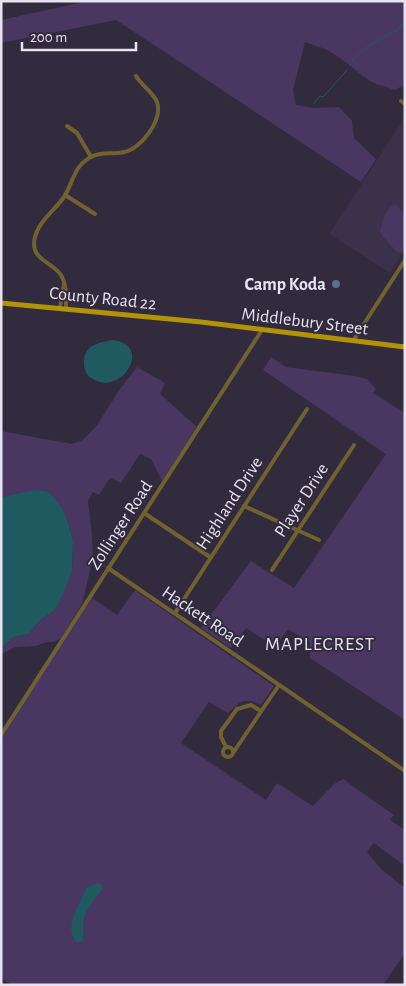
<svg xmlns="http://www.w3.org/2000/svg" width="406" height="986" viewBox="0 0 406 986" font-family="'Alegreya Sans',sans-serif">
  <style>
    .built { fill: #3c314b }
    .green { fill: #493661 }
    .water { fill: #1f5a60 }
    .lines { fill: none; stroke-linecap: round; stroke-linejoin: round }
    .stream { stroke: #1f5a60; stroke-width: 1 }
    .minor { stroke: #70622f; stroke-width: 4 }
    .major { stroke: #b19405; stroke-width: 5 }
    .service-dot { fill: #5c6f8a; stroke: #322a3d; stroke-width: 2 }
    .labels { text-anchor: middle; stroke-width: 4; stroke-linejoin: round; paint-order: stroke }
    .poi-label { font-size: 18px; font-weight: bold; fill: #e8e3f0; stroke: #322a3d; text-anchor: end }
    .street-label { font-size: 18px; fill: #e8e3f0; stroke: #322a3d }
    .neighbourhood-label { font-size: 19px; letter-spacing: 1px; fill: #e8e3f0; stroke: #322a3d }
  </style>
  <rect width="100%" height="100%" fill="#322a3d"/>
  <polygon class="built" points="405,117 405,250 390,273 329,234"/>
  <g class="green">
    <path d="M88 1H405V85L394 90C387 86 379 86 372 82 359 74 347 62 334 54 325 48 315 46 305 42L293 90 296 105 313 108 339 107 352 121 354 138 376 159 361 182 116 20 1 43V20Z"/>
    <path d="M395 204 405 214V250L401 253 397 252 380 233C382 223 384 209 395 204Z"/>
    <polygon points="271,357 286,367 355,376 367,379 376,389 373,393 405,413 405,720 310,658 310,643 288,629 275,647 246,628 231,648 201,628 251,561 294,588 386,454 263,370"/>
    <polygon points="137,367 165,383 160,394 197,427 162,481 151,459 140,454 121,483 110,478 99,495 93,492 88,501 92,534 93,558 82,604 61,638 54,642 47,642 35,646 16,647 1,654 1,648 14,637 29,634 39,621 55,610 72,571 73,541 67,519 9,496 1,497 1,431 72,444 83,440 97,425 120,389"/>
    <polygon points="135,590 274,686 261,705 252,701 242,701 228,713 209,702 181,743 266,800 277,783 313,806 334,784 343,779 394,815 390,820 405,830 405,866 374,843 367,852 382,870 405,888 405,953 383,985 12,985 1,978 1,735 68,631 92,598 117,615"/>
  </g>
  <g class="water">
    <path d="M112 340C154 344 122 397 93 379 87 376 84 371 84 364 83 345 98 343 112 340Z"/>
    <polygon points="35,490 49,492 61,507 67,519 73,541 72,571 64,592 55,610 39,621 29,634 14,637 1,648 1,497"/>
    <path d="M98 883 102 885V890C94 900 85 909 83 923 83 929 83 934 83 940L81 942H76C63 925 81 904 86 888Z"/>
  </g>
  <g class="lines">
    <g class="stream">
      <path d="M350 65C356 49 386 37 400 28V26L405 22"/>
      <polyline points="313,104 320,96 323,97 347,70"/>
    </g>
    <g class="minor">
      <polyline points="401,101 405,104"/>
      <polyline points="67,126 77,133 91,157"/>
      <polyline points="65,195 95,214"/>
      <polyline points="60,307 64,284"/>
      <path d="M66 308C66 297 67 285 61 275 52 261 29 260 35 237 39 221 55 210 64 197 73 183 74 165 91 157 102 151 113 155 124 152 141 149 163 120 157 102 153 92 142 86 136 76"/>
      <polyline points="353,341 405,260"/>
      <polyline points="244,506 319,540"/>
      <polyline points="144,513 210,557"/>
      <polyline points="108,568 405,771"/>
      <polyline points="272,570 354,445"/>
      <polyline points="175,613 307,409"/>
      <polyline points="1,735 262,330"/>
      <circle cx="228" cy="752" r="5"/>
      <polyline points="226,747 221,737 221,731 237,709 251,705 261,711"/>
      <polyline points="233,753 279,685"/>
    </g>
    <polyline class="major" points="1,303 201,322 405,347"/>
  </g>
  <circle class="service-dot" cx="336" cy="284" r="5"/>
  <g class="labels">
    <g class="poi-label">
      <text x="326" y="290">Camp Koda</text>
    </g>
    <g class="street-label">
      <text transform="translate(103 298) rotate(6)" y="6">County Road 22</text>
      <text transform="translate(305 321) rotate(7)" y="6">Middlebury Street</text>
      <text transform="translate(301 500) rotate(-57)" y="6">Player Drive</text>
      <text transform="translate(229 503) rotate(-57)" y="6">Highland Drive</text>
      <text transform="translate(120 525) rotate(-57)" y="6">Zollinger Road</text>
      <text transform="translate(203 616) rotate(34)" y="6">Hackett Road</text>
    </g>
    <g class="neighbourhood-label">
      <text x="320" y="650">MAPLECREST</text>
    </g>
  </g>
  <rect width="406" height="986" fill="none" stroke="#e8e3f0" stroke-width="5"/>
  <path d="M22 42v8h114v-8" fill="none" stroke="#e8e3f0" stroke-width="2.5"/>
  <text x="30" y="42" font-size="15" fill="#e8e3f0" stroke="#322a3d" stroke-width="4" paint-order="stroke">200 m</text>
</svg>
